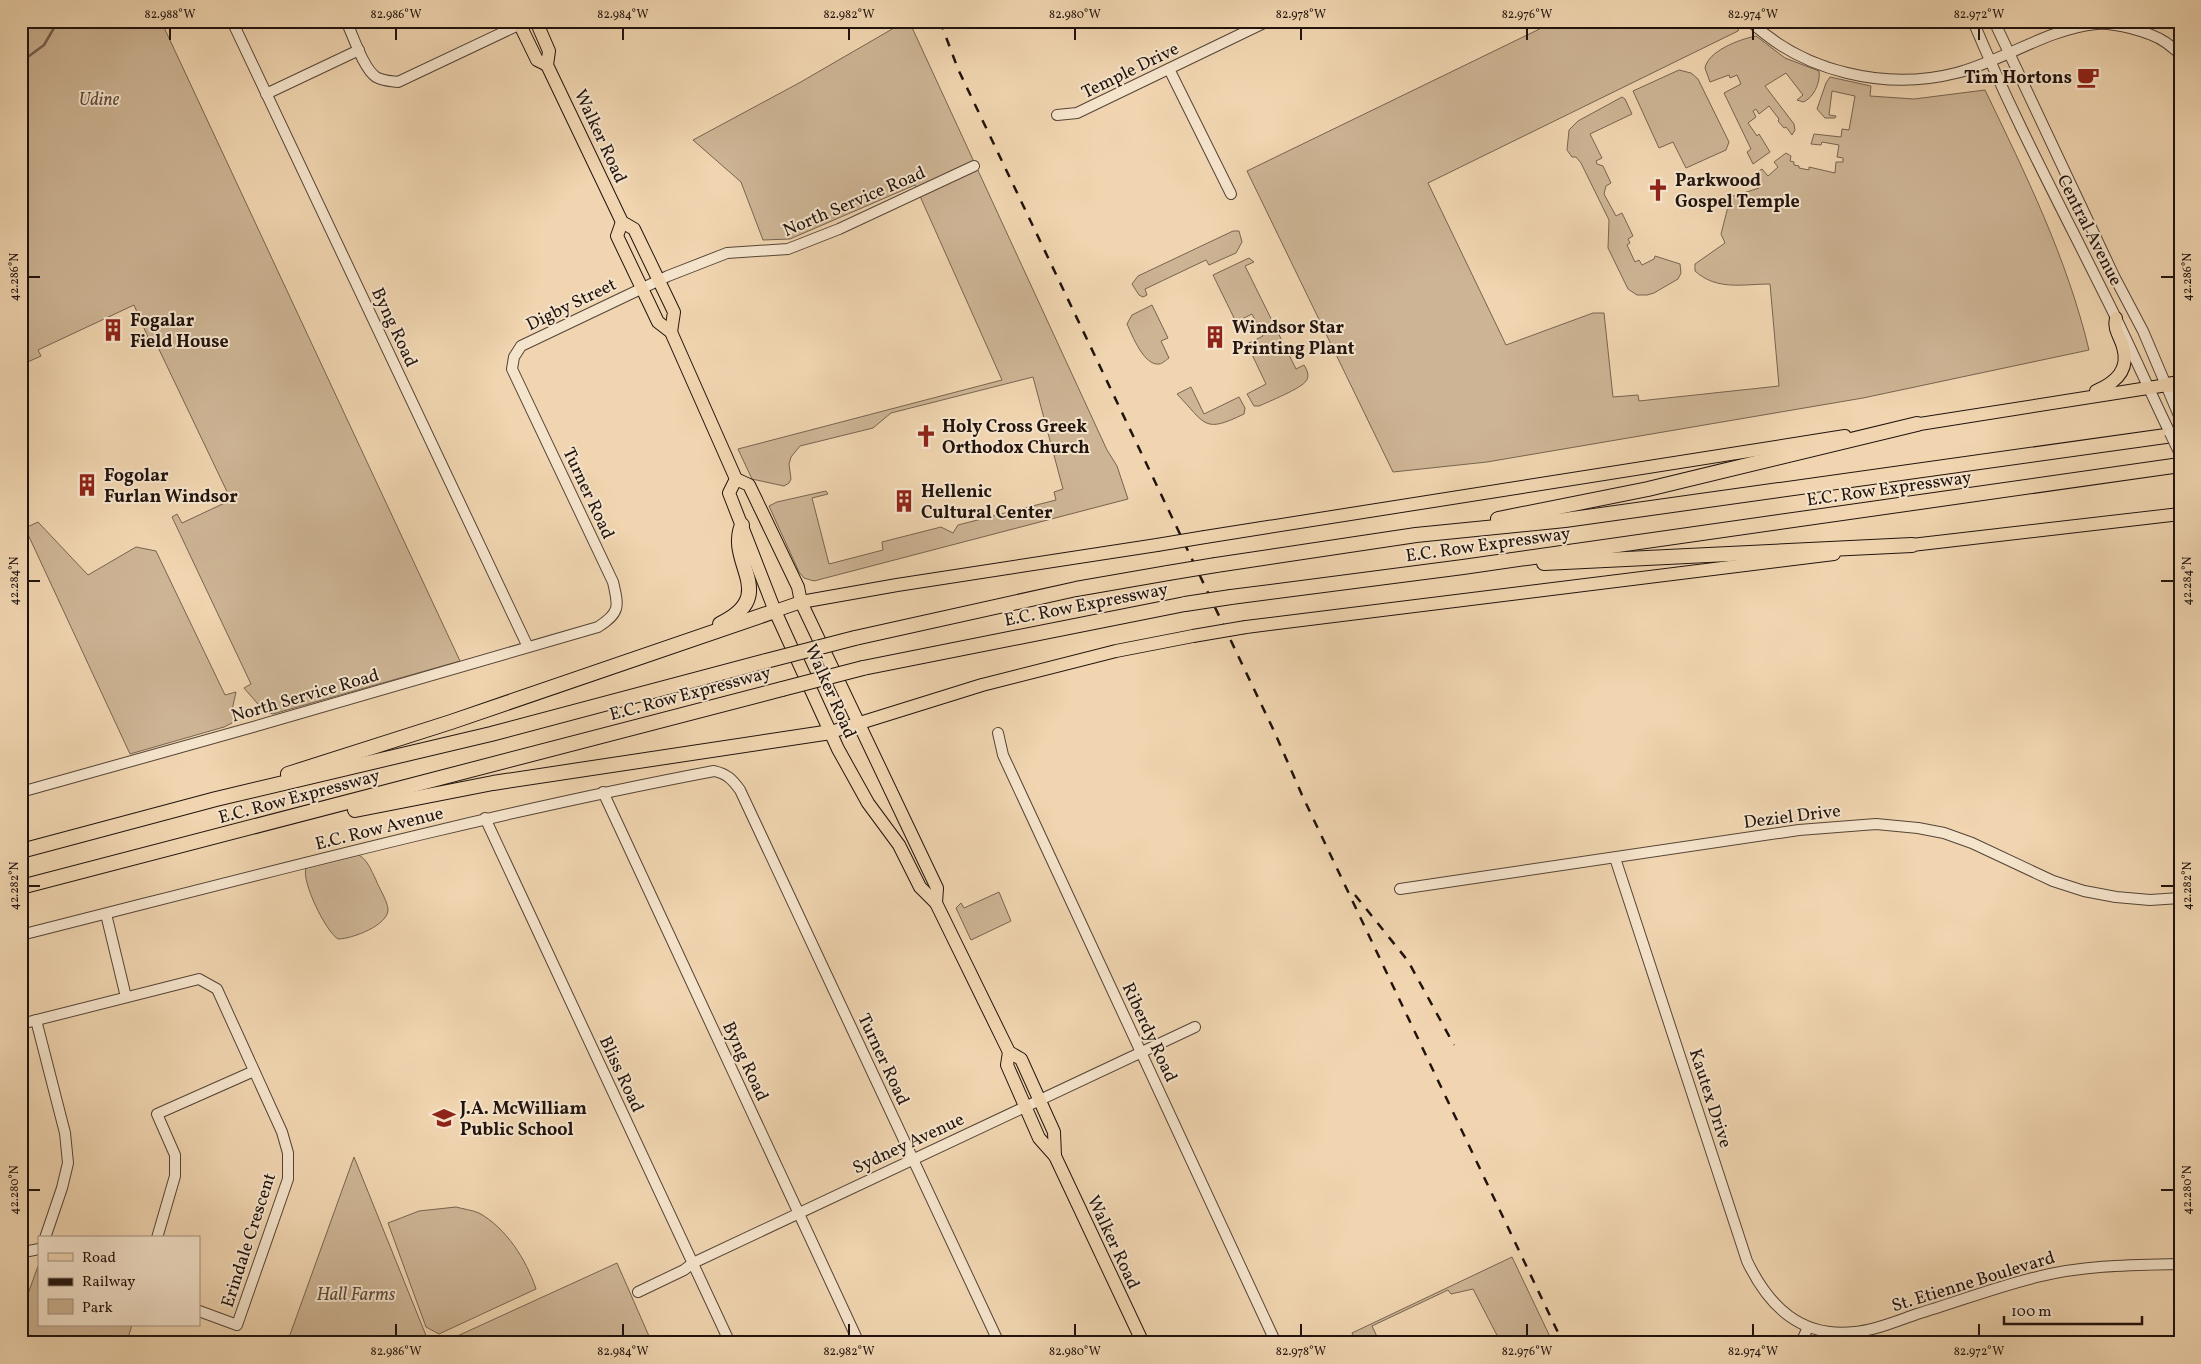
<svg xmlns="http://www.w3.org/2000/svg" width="2201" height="1364" viewBox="0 0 2201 1364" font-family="Vollkorn,serif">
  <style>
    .green { fill: #cdb494; stroke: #776450 }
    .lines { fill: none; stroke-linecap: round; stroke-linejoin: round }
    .stream { stroke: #73604e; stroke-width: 2.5 }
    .minor-casing { stroke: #554436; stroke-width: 12 }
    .major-casing { stroke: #21130d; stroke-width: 14 }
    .highway-casing { stroke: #21130d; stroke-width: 16 }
    .minor { stroke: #f5e4cc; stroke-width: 10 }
    .major { stroke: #f0d5b0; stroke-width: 12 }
    .highway { stroke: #f0d5b0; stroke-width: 14 }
    .rail { stroke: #21130d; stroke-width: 2.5; stroke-dasharray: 9 9; stroke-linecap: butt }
    .minor-bridge-casing { stroke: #554436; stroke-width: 12; stroke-linecap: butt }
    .major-bridge-casing { stroke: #21130d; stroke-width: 14; stroke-linecap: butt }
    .highway-bridge-casing { stroke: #21130d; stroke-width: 16; stroke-linecap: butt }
    .minor-bridge { stroke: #f5e4cc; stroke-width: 10 }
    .major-bridge { stroke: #f0d5b0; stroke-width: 12 }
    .highway-bridge { stroke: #f0d5b0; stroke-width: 14 }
    .ticks { fill: none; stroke: #21130d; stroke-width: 2 }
    .labels { text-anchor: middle; stroke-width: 4; stroke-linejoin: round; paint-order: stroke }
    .street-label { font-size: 18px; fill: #21130d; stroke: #f5e4cc }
    .poi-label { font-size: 18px; font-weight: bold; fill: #21130d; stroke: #f5e4cc; text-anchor: start }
    .park-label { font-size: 18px; font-style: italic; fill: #5d4b3c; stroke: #f5e4cc }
    .neatline { fill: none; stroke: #21130d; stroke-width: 2 }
    .ticks-label { font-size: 12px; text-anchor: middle; fill: #21130d }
  </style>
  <rect width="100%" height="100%" fill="#f0d5b0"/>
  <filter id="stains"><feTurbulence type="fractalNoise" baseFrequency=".004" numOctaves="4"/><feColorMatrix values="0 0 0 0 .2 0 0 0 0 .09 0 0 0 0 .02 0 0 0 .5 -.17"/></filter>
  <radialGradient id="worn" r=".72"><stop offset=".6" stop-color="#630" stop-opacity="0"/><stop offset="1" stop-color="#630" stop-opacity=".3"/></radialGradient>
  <g class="green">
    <polygon points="21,21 161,21 460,661 273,714 264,711 244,688 251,684 172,517 177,514 182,523 231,500 155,341 150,342 134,305 38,350 41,356 21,365"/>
    <polygon points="906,21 909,21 1107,450 1117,466 1128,499 814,581 804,578 799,572 769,506 777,502 826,491 828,494 812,498 829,564 883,550 882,542 941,527 953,533 958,525 1056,500 1054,492 1063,489 1033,377 891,413 873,428 800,446 791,457 789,464 791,479 789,483 784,486 752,479 738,449 1002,380 915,185 790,239 763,240 741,182 693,140 799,83"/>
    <path d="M1556 21H1741L1738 31 1428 183 1506 345 1593 313H1604L1613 397 1638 395 1639 401 1779 386 1770 284C1743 284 1717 291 1695 271V264L1725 243 1721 234 1731 195 1734 196 1759 188 1756 173 1762 169 1768 176 1778 167 1774 162 1786 153 1791 156 1790 161 1794 162V165L1799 166V168L1809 170V167L1835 173 1836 162H1843V158L1837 157 1839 145 1822 142 1821 145 1811 144 1814 134 1841 137 1842 129 1849 130 1855 96 1832 91 1829 115 1836 116 1835 118H1825L1817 109 1826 83 1830 77 1871 86 1870 96 1914 99 1985 90C2026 175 2067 258 2089 350L1863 398 1487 462 1393 472 1247 171Z"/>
    <path d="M1756 36 1785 58 1819 71C1821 82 1813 99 1803 102L1797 100 1803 95 1786 73 1765 86 1794 124 1795 130 1792 135 1786 127 1784 128 1778 121 1779 119 1769 106 1759 114 1756 109 1753 111 1756 117 1748 123 1757 136 1759 134 1770 152 1753 164 1747 152 1751 149 1724 93 1741 84 1737 75 1730 78 1729 75 1710 82 1705 68C1708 51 1740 39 1756 36Z"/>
    <polygon points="1679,70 1691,73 1698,79 1729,142 1726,150 1686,168 1673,142 1659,148 1633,91"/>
    <polygon points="1622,97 1625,99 1632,114 1590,134 1602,158 1596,161 1597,164 1603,166 1611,183 1606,186 1604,194 1616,216 1622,213 1633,236 1628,239 1630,243 1627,245 1635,262 1639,260 1642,265 1654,259 1655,256 1680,264 1681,273 1678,279 1654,293 1647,295 1637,295 1628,289 1608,248 1609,220 1581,163 1576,157 1572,157 1567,150 1569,130 1578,121"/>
    <polygon points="1233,231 1239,231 1242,242 1236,253 1209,265 1206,260 1145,289 1147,295 1143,297 1139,295 1132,284 1138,276"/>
    <path d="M1249 258 1254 262 1245 266 1296 369 1304 365C1307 370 1310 376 1306 381 1302 388 1268 402 1259 406H1254L1247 394 1266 384 1247 344 1263 336 1252 314 1236 322 1213 275Z"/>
    <path d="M1152 305 1168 338 1161 341 1169 358C1166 360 1162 364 1159 364 1144 366 1132 335 1127 324L1132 315Z"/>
    <path d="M1191 387 1204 414 1239 397 1245 408 1244 414C1203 434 1206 424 1177 394Z"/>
    <polygon points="38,522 88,575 136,547 156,551 225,695 236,692 232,710 235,716 232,723 224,727 130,754 25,528"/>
    <path d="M359 855C368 861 371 870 376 880 379 888 387 900 388 909 389 925 352 939 338 939 326 932 301 881 306 868Z"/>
    <polygon points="999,892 1011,921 971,940 956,908 961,903 964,908"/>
    <polygon points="354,1157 429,1343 287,1343"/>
    <path d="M456 1207C463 1209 472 1210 479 1213 506 1228 526 1259 536 1289L439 1334 426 1327 388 1223 419 1211Z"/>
    <polygon points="1512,1257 1553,1343 1501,1343 1473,1289 1451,1294 1448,1290 1372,1326 1380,1343 1356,1343 1352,1333"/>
    <polygon points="617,1263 652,1343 442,1343"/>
    <polygon points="38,1266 39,1325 132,1325 127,1341 132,1343 51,1343 31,1335 21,1343 21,1304 24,1305"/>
    <polygon points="234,1335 257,1343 232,1343"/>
  </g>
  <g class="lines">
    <polyline class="stream" points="21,62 44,45 58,21"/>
    <defs>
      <g id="minor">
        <polyline points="232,21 528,647"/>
        <path d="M346 21C353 35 363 68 376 77 383 81 390 81 398 82L527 21"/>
        <path d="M1750 21C1803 72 1886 91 1956 73 2003 61 2047 29 2096 24 2113 22 2151 32 2165 42 2170 45 2175 50 2180 54"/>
        <path d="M1973 21C2015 122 2067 218 2115 316 2134 355 2151 394 2170 433"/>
        <polyline points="1994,21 2114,276 2143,331 2180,418"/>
        <polyline points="1169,69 1231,194"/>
        <polyline points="266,94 359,50"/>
        <polyline points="1057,115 1077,113 1268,21"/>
        <polyline points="998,733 1003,755 1276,1343"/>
        <path d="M21 792 253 727 598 627C620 613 619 607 613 582L512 369 514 357 521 346 668 276 727 253 788 249 839 229 974 166"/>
        <polyline points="603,792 859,1343"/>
        <polyline points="485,818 730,1343"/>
        <path d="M1615 858 1747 1261C1769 1307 1801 1338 1855 1332 1876 1330 1897 1321 1917 1314 1957 1302 1996 1287 2037 1277 2084 1265 2131 1265 2180 1264"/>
        <polyline points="1400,889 1799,830 1876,824 1918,828 1944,833 1972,843 2053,881 2084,891 2116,897 2150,900 2180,898"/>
        <polyline points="106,914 126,997"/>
        <path d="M21 935C251 877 481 815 714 771 727 774 732 779 740 790L999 1343"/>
        <polyline points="36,1020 65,1133 68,1163 62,1188 45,1238"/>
        <polyline points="21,1024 199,979 217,989 282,1132 288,1153 288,1179 237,1325 199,1311"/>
        <polyline points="157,1238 175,1176 175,1155 157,1114 254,1071"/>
        <polyline points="21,1248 29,1251 39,1249"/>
        <polyline points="638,1292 684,1270 693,1263 1195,1027"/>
        <polyline points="1801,1343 1808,1327"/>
      </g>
      <g id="major">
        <polyline points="518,21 537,60 547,65"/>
        <polyline points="536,21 549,51 547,65 622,222 634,229 674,312 671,332"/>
        <polyline points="622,222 617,236 658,322 671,332 736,479 749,485 798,587 801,602 937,888 936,903"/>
        <path d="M2096 391C2115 383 2130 370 2123 347 2120 336 2113 329 2116 318"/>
        <polyline points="1907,426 2167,385"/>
        <polyline points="736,479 729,493 775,611 838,749 868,803 899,845 920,887 936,903 1009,1052 1021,1059 1054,1132 1055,1156"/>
        <polyline points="1205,537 1845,436"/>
        <polyline points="1903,546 2180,514"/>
        <polyline points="775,611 801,602 897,585 1157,545"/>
        <polyline points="1246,627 1834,554"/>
        <polyline points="831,732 982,685 1116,651 1193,636"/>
        <polyline points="1009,1052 1007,1065 1039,1138 1055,1156 1143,1343"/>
      </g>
      <g id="highway">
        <polyline points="2167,385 2180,383"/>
        <polyline points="1498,519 1648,489 1917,424"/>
        <polyline points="1544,563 1912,545"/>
        <polyline points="1216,565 1416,535 1565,520 2180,434"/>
        <polyline points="1231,597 1463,567 2180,465"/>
        <path d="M720 624C780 595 726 563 742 525"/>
        <polyline points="855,638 1076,589 1168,573"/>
        <polyline points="863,668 1185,604"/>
        <polyline points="288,774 451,722 775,611"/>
        <polyline points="355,810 493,783 831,732"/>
        <polyline points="21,851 216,799 491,734 766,661"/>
        <polyline points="21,887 782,689"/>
      </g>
    </defs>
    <use href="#minor" class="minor-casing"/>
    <use href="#major" class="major-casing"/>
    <use href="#highway" class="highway-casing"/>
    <use href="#minor" class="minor"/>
    <use href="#major" class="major"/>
    <use href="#highway" class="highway"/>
    <g class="rail">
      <polyline points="940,21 958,69 979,113 1274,731 1302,795 1563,1343"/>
      <polyline points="1355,895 1408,961 1454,1045"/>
    </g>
    <defs>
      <polyline id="minor-bridge" points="2170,433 2180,454"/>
      <g id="major-bridge">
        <polyline points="1157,545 1205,537"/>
        <polyline points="1193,636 1246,627"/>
      </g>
      <g id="highway-bridge">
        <polyline points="1168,573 1216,565"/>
        <polyline points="1185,604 1231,597"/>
        <polyline points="766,661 855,638"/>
        <polyline points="782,689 863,668"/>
      </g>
    </defs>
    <use href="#minor-bridge" class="minor-bridge-casing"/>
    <use href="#major-bridge" class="major-bridge-casing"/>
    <use href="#highway-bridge" class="highway-bridge-casing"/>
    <use href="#minor-bridge" class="minor-bridge"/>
    <use href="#major-bridge" class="major-bridge"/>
    <use href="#highway-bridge" class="highway-bridge"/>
  </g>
  <path class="ticks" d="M170 28V40M396 28V40M623 28V40M849 28V40M1075 28V40M1301 28V40M1527 28V40M1753 28V40M1979 28V40M28 277H40M2161 277H2174M28 581H40M2161 581H2174M28 886H40M2161 886H2174M28 1190H40M2161 1190H2174M396 1324V1336M623 1324V1336M849 1324V1336M1075 1324V1336M1301 1324V1336M1527 1324V1336M1753 1324V1336M1979 1324V1336"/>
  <defs>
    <symbol id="cafe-bare" viewBox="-9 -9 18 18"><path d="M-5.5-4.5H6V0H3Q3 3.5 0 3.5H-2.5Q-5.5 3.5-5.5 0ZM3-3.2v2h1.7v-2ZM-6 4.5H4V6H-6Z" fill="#8f2418" stroke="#f5e4cc" stroke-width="2.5" paint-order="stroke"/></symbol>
    <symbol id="church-bare" viewBox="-9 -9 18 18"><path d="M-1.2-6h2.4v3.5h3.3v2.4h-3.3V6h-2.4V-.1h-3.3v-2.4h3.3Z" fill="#8f2418" stroke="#f5e4cc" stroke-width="2.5" paint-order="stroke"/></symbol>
    <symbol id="building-bare" viewBox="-9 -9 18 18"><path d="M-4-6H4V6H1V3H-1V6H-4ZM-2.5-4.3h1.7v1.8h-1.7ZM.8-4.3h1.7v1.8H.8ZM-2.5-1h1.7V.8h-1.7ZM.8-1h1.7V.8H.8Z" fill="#8f2418" stroke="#f5e4cc" stroke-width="2.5" paint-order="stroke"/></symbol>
    <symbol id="school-bare" viewBox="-9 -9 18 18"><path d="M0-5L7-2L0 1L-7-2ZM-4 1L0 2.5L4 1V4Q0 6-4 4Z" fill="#8f2418" stroke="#f5e4cc" stroke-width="2.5" paint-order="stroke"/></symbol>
  </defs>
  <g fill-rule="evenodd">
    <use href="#cafe-bare" x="2072" y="61" width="32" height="32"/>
    <use href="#church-bare" x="1642" y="174" width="32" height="32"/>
    <use href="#building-bare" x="97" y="314" width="32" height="32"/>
    <use href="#building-bare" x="1199" y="321" width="32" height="32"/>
    <use href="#church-bare" x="910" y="420" width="32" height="32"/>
    <use href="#building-bare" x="71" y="469" width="32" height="32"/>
    <use href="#building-bare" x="888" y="485" width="32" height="32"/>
    <use href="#school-bare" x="428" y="1102" width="32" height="32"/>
  </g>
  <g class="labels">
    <g class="street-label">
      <text transform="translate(1130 70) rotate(-26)" y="6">Temple Drive</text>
      <text transform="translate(601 136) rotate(65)" y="6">Walker Road</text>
      <text transform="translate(854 201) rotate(-23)" y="6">North Service Road</text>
      <text transform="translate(2090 230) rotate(63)" y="6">Central Avenue</text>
      <text transform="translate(571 304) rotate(-26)" y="6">Digby Street</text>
      <text transform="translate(395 327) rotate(65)" y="6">Byng Road</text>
      <text transform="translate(1889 488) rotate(-8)" y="6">E.C. Row Expressway</text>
      <text transform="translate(589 493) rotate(65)" y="6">Turner Road</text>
      <text transform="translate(1488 544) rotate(-8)" y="6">E.C. Row Expressway</text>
      <text transform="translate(1086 604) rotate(-11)" y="6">E.C. Row Expressway</text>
      <text transform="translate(831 691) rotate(66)" y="6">Walker Road</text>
      <text transform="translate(690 693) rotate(-15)" y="6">E.C. Row Expressway</text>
      <text transform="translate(305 695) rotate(-16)" y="6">North Service Road</text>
      <text transform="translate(299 796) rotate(-15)" y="6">E.C. Row Expressway</text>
      <text transform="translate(1792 816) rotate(-7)" y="6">Deziel Drive</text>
      <text transform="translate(379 828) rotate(-14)" y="6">E.C. Row Avenue</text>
      <text transform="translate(1150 1032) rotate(65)" y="6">Riberdy Road</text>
      <text transform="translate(884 1059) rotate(65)" y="6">Turner Road</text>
      <text transform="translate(746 1061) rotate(65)" y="6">Byng Road</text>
      <text transform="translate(622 1074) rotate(65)" y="6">Bliss Road</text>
      <text transform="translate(1711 1098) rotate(72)" y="6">Kautex Drive</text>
      <text transform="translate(908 1143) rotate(-25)" y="6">Sydney Avenue</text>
      <text transform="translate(248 1240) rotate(-72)" y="6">Erindale Crescent</text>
      <text transform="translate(1114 1242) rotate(65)" y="6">Walker Road</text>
      <text transform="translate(1973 1281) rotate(-17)" y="6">St. Etienne Boulevard</text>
    </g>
    <g class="poi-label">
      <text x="2072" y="83" text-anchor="end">Tim Hortons</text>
      <text x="1675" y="186">Parkwood<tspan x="1675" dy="21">Gospel Temple</tspan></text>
      <text x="130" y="326">Fogalar<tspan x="130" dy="21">Field House</tspan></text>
      <text x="1232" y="333">Windsor Star<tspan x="1232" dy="21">Printing Plant</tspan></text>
      <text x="942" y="432">Holy Cross Greek<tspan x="942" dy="21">Orthodox Church</tspan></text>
      <text x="104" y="481">Fogolar<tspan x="104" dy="21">Furlan Windsor</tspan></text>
      <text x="921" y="497">Hellenic<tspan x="921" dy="21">Cultural Center</tspan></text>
      <text x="460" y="1114">J.A. McWilliam<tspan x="460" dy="21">Public School</tspan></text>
    </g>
    <g class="park-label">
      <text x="99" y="105">Udine</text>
      <text x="356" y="1300">Hall Farms</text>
    </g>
  </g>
  <rect width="2201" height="1364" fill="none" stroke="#f0d5b0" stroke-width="55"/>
  <rect x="38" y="1236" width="162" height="90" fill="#f5e4cc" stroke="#a09080"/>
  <rect x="48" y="1253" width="25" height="8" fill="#f0d5b0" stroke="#a09080"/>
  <text x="82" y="1262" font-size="15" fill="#21130d">Road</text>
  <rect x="48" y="1278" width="25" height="8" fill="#21130d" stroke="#a09080"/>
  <text x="82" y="1286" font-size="15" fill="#21130d">Railway</text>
  <rect x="48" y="1299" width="25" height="15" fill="#cdb494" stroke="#a09080"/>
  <text x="82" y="1312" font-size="15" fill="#21130d">Park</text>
  <path d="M2004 1316v8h138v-8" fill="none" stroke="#21130d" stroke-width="2.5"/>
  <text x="2011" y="1316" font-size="15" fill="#21130d" stroke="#f5e4cc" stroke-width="4" paint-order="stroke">100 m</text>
  <rect x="28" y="28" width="2146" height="1308" class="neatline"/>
  <g class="ticks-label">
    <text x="170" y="18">82.988°W</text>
    <text x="396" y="18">82.986°W</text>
    <text x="623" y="18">82.984°W</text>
    <text x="849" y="18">82.982°W</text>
    <text x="1075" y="18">82.980°W</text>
    <text x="1301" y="18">82.978°W</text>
    <text x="1527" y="18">82.976°W</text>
    <text x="1753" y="18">82.974°W</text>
    <text x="1979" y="18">82.972°W</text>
    <text transform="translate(14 277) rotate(-90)" y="4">42.286°N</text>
    <text transform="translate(2187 277) rotate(-90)" y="4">42.286°N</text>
    <text transform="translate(14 581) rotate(-90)" y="4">42.284°N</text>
    <text transform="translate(2187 581) rotate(-90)" y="4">42.284°N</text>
    <text transform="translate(14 886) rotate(-90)" y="4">42.282°N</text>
    <text transform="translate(2187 886) rotate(-90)" y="4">42.282°N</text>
    <text transform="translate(14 1190) rotate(-90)" y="4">42.280°N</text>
    <text transform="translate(2187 1190) rotate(-90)" y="4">42.280°N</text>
    <text x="396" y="1355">82.986°W</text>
    <text x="623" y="1355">82.984°W</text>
    <text x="849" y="1355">82.982°W</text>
    <text x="1075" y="1355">82.980°W</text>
    <text x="1301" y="1355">82.978°W</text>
    <text x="1527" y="1355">82.976°W</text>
    <text x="1753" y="1355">82.974°W</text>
    <text x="1979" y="1355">82.972°W</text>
  </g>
  <rect width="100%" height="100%" filter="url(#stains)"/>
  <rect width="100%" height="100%" fill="url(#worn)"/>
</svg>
